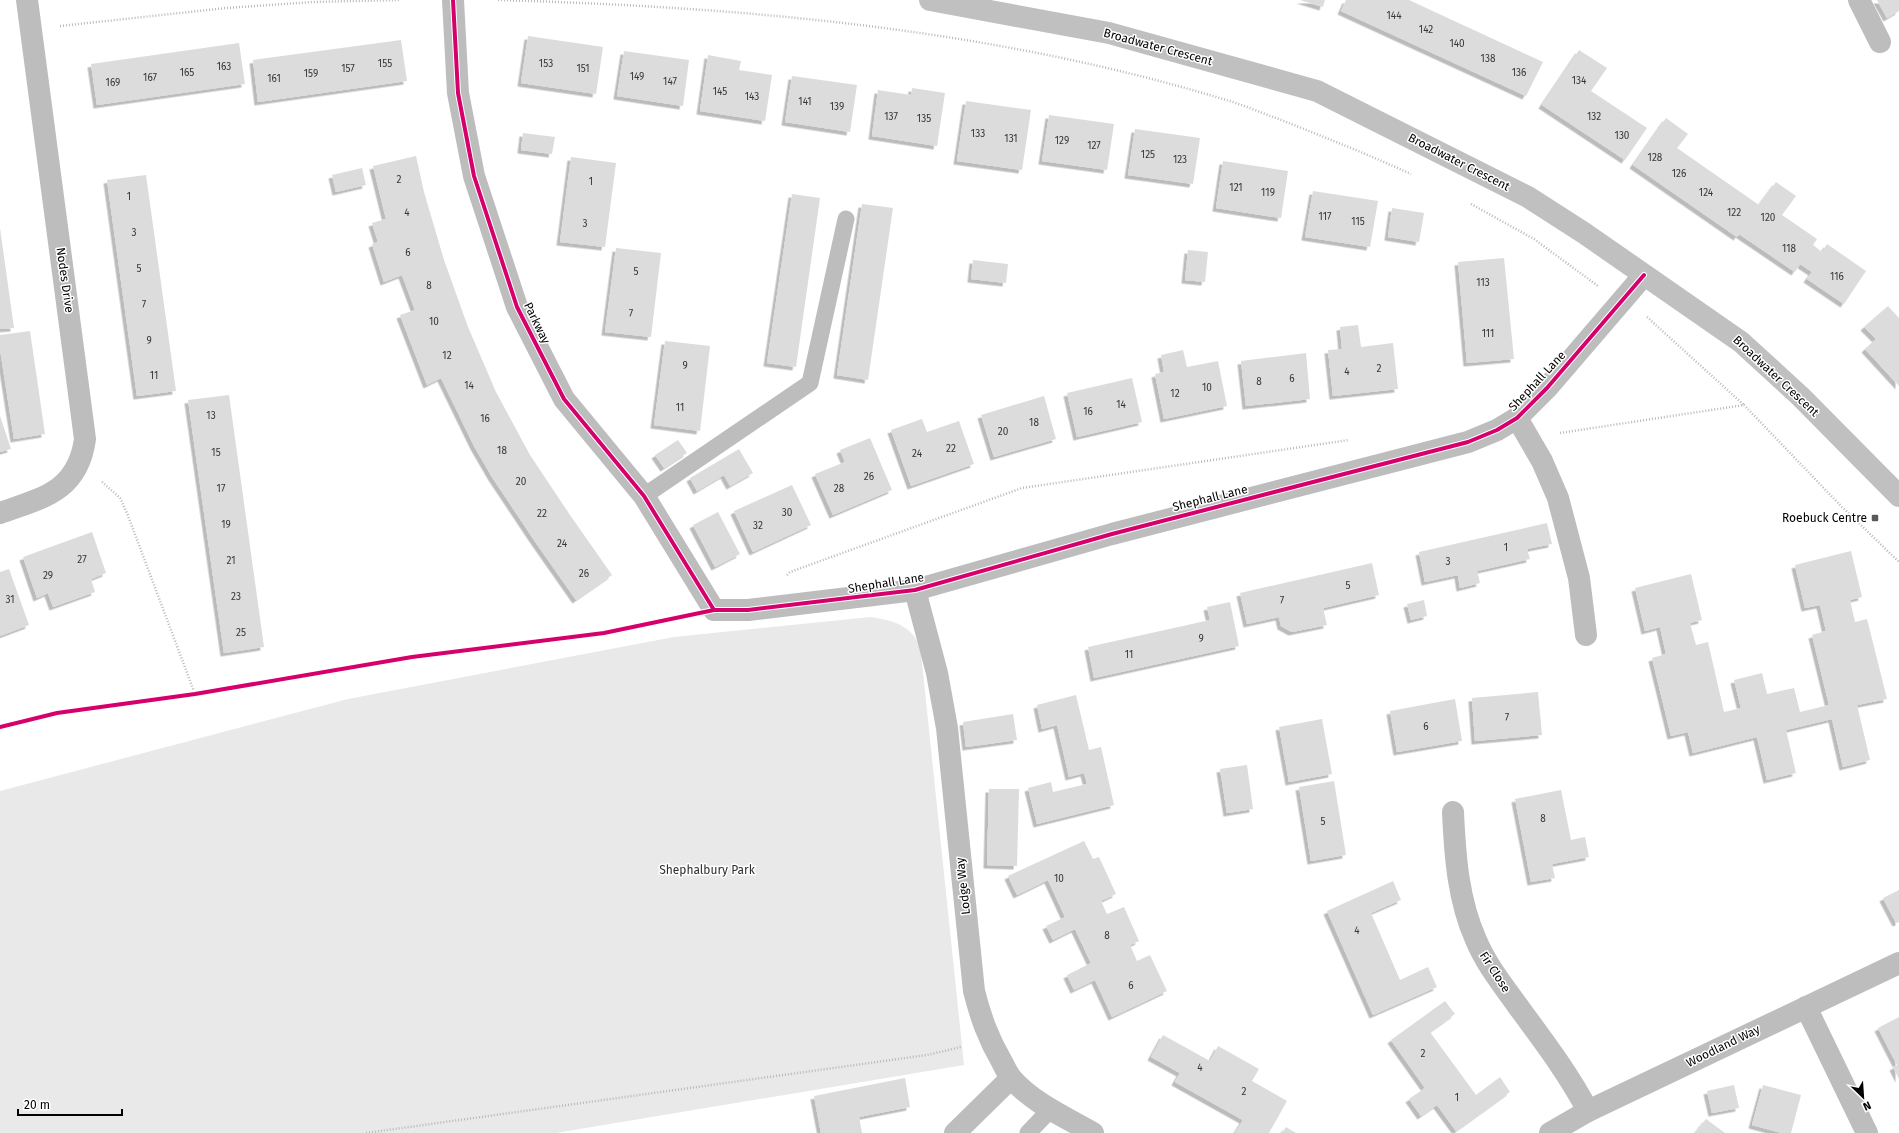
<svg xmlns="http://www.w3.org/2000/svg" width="1899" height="1133" viewBox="0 0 1899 1133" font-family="'Fira Sans',sans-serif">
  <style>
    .green { fill: #e9e9e9 }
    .building { fill: #dcdcdc; filter: url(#shadow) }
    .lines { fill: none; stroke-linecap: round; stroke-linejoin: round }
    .path { stroke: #b8b8b8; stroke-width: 2.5; stroke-dasharray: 1 2; stroke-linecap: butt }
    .lane { stroke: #bdbdbd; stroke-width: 17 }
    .street { stroke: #bdbdbd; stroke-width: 22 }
    .secondary { stroke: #c0c0c0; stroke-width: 22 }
    .cycleway-casing { stroke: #fff; stroke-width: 6 }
    .cycleway { stroke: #d6006c; stroke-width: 4 }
    .poi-dot { fill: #595959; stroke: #fff; stroke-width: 1.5 }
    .labels { text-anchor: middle; stroke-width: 3; stroke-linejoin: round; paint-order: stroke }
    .number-label { font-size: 10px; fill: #373737 }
    .street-label { font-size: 12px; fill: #000; stroke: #fff }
    .poi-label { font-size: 12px; fill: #000; stroke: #fff; text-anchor: end }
    .park-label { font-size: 12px; fill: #2e2e2e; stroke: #fff }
  </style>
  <defs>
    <filter id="shadow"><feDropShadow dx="-3.5" dy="3.5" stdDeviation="0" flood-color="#0004"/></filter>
  </defs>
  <rect width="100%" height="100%" fill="#fff"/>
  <path class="green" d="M871 617C885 619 904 623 913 635 917 639 919 647 921 653L964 1065 556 1133H0V791L348 699 674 637Z"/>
  <g class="building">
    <polygon points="1300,0 1325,0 1323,7"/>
    <polygon points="1346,0 1409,0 1543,62 1526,96 1341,11"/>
    <polygon points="1877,0 1899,0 1899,11 1887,18"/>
    <polygon points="528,36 603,47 596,94 521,83"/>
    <polygon points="401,40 407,81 258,102 253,60"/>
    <polygon points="239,43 245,84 97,105 91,64"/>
    <polygon points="1579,50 1607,68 1591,91 1647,128 1625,160 1542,105"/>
    <polygon points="624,51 689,60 683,106 617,96"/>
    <polygon points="708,55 741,61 739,70 772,75 765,121 700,111"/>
    <polygon points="792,76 857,85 850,132 785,122"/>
    <polygon points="912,88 945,93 937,146 872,136 878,90 911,95"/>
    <polygon points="966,101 1031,110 1022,170 957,161"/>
    <polygon points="1049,115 1114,124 1107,170 1042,161"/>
    <polygon points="1666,118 1688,134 1677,148 1759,205 1776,182 1796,196 1782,215 1817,239 1813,245 1822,252 1827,244 1866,271 1844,304 1807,279 1812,272 1800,264 1795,272 1739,234 1737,237 1633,165"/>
    <polygon points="1135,129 1200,138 1193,184 1128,175"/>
    <polygon points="523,133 555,137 552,154 521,150"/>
    <polygon points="416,156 424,192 444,260 468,327 496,392 530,455 570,515 612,575 576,600 534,540 492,477 474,446 441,378 427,385 400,315 415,310 402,275 384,282 372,244 378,242 372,223 386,219 373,166"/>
    <polygon points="571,157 616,163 605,247 560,242"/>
    <polygon points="1223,161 1288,171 1281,218 1216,208"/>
    <polygon points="362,168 366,185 336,192 332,175"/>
    <polygon points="146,175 176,391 137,396 107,180"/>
    <polygon points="1313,191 1378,201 1370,247 1305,237"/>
    <polygon points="792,194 820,198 796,367 767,363"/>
    <polygon points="862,204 893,208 868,380 837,375"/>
    <polygon points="1392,208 1424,213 1419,242 1388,237"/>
    <polygon points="0,228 14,328 0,329"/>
    <polygon points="616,248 661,253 651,337 605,332"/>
    <polygon points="1188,250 1208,252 1205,282 1185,280"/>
    <polygon points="1504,258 1514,359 1467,363 1458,262"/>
    <polygon points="973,260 1008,264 1006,283 971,279"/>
    <polygon points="1888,306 1899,318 1899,386 1865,349 1876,339 1864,327"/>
    <polygon points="1358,325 1361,347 1393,343 1398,389 1333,396 1328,350 1342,349 1340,327"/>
    <polygon points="30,331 45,434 14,439 0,349 0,335"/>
    <polygon points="665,341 710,346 700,431 654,425"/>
    <polygon points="1183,350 1187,367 1218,361 1227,406 1164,419 1155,374 1164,372 1161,355"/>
    <polygon points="1306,353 1310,399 1246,406 1241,361"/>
    <polygon points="1132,378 1142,422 1077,437 1067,393"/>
    <polygon points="229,395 264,647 224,653 188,400"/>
    <polygon points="1044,396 1056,439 994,457 981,415"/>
    <polygon points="0,416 11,449 0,452"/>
    <polygon points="922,419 927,432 959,421 974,464 911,486 891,430"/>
    <polygon points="870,438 892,490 833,515 815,474 845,462 840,450"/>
    <polygon points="678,440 687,453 664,468 655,455"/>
    <polygon points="739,449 753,473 730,486 724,475 697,491 690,478"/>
    <polygon points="792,485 811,525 753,552 734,511"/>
    <polygon points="718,512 740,554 715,567 693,525"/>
    <polygon points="1547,523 1552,544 1527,549 1530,559 1477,571 1480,583 1460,588 1458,575 1425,582 1419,552"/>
    <polygon points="92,532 106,573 91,579 95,592 53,607 48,593 37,598 23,557"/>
    <polygon points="1851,551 1862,597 1850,600 1855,622 1867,619 1887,699 1857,705 1870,760 1843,767 1832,719 1786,730 1796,773 1767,780 1757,737 1693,753 1688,732 1671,736 1652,658 1666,654 1660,627 1645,631 1635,588 1691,574 1702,620 1690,623 1696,645 1708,642 1724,712 1741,708 1734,680 1762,673 1767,694 1794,688 1800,712 1829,705 1812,635 1826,631 1820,605 1805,608 1795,565"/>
    <polygon points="1372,563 1379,595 1323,608 1327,625 1292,632 1281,626 1279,617 1247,624 1240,593"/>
    <polygon points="9,569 29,625 0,636 0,572"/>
    <polygon points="1424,600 1427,616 1411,620 1407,604"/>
    <polygon points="1230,602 1239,646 1094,678 1088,647 1210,620 1207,607"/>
    <polygon points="1538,692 1542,735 1475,741 1472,698"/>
    <polygon points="1076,695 1089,750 1101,747 1114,805 1037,824 1028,788 1051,782 1053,792 1087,784 1084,773 1069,777 1057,725 1042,729 1037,705"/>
    <polygon points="1455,699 1462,741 1397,752 1390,711"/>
    <polygon points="1013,714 1017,740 966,747 963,722"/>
    <polygon points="1322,719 1332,774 1289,782 1279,727"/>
    <polygon points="1247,765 1253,809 1227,813 1220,769"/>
    <polygon points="1334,781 1346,855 1311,861 1299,787"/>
    <polygon points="989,789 1019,789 1017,866 987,865"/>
    <polygon points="1561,790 1571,840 1585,837 1589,857 1552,864 1555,878 1531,882 1515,799"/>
    <polygon points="1084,841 1093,859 1099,857 1116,894 1101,901 1107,914 1124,907 1139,941 1130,945 1137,961 1150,955 1167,991 1112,1017 1095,980 1074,990 1067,975 1091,963 1075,929 1053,940 1046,926 1065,917 1048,880 1017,895 1008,876"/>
    <polygon points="1393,881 1401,900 1371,913 1400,980 1428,967 1437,987 1373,1015 1327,911"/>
    <polygon points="1899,890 1899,922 1896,923 1883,898"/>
    <polygon points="1445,1001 1455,1014 1430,1032 1476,1095 1500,1077 1510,1092 1456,1131 1437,1105 1421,1116 1409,1099 1425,1088 1391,1040"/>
    <polygon points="1899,1017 1899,1079 1893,1067 1897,1065 1878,1028"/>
    <polygon points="1163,1035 1210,1061 1218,1046 1259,1069 1252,1081 1287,1101 1269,1133 1235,1133 1243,1120 1175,1082 1180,1073 1151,1057"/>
    <polygon points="905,1078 910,1107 859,1117 862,1133 821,1133 814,1096"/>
    <polygon points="1734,1085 1739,1108 1712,1113 1707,1091"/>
    <polygon points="1763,1085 1801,1095 1791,1133 1782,1133 1752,1125"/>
    <polygon points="1706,1119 1725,1133 1695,1133"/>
    <polygon points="1286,1127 1296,1133 1282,1133"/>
  </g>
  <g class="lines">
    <g class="path">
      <path d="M498 0C742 7 989 28 1223 99 1241 104 1259 112 1276 118 1322 136 1367 154 1411 174"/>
      <polyline points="60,26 226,8 313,2 399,0"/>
      <polyline points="1471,204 1534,239 1598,286"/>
      <polyline points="1647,317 1744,405"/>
      <polyline points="1560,433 1744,405 1838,503 1899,562"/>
      <polyline points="102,482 120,498 127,513 195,694"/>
      <polyline points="787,575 790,572 1022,488 1349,440"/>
      <polyline points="366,1133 927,1055 961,1047"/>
    </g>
    <g class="lane">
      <polyline points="644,496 810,383 846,219"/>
      <polyline points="1028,1133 1050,1110"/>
    </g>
    <g class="street">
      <polyline points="453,0 458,93 474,176 517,307 564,399 644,496 714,610 748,610 915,590 1112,534 1468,442 1497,430 1517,418 1547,388 1644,275"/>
      <polyline points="1859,0 1880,42"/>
      <polyline points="1517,418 1542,461 1558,498 1579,578 1586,635"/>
      <path d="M0 513C43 498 78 491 85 439L27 0"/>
      <path d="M915 590 937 673 947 728 974 991C981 1018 988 1038 1002 1062 1005 1068 1008 1074 1011 1078 1033 1103 1065 1117 1093 1133"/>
      <path d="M1453 812C1455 856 1458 900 1476 940 1486 964 1502 984 1517 1005 1542 1039 1568 1073 1588 1111"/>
      <polyline points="1806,1007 1867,1133"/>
      <polyline points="955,1133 1011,1078"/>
      <polyline points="1550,1133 1588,1111 1899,963"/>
    </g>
    <polyline class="secondary" points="930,0 1109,33 1317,91 1528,197 1584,233 1741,342 1800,396 1899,496"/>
    <defs>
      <g id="cycleway">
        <polyline points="453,0 458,93 474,176 517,307 564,399 644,496 714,610"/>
        <polyline points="0,727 57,713 195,694 412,657 604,633 714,610 748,610 915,590 1112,534 1468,442 1497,430 1517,418 1547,388 1644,275"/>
      </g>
    </defs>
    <use href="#cycleway" class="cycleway-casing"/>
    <use href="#cycleway" class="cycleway"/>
  </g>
  <rect class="poi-dot" x="1871" y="514" width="8" height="8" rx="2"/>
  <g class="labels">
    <g class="number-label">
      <text x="1394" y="19">144</text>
      <text x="1426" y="33">142</text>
      <text x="1457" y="47">140</text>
      <text x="1488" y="62">138</text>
      <text x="385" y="67">155</text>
      <text x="546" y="67">153</text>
      <text x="224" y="70">163</text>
      <text x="348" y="72">157</text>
      <text x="583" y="72">151</text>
      <text x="187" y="76">165</text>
      <text x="1519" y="76">136</text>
      <text x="311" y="77">159</text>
      <text x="637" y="80">149</text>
      <text x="150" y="81">167</text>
      <text x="274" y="82">161</text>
      <text x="1579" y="84">134</text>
      <text x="670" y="85">147</text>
      <text x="113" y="86">169</text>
      <text x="720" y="95">145</text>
      <text x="752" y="100">143</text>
      <text x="805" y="105">141</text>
      <text x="837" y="110">139</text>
      <text x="891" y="120">137</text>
      <text x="1594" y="120">132</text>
      <text x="924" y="122">135</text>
      <text x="978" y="137">133</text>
      <text x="1622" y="139">130</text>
      <text x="1011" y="142">131</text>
      <text x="1062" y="144">129</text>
      <text x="1094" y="149">127</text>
      <text x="1148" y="158">125</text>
      <text x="1655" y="161">128</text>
      <text x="1180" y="163">123</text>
      <text x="1679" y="177">126</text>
      <text x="399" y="183">2</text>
      <text x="591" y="185">1</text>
      <text x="1236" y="191">121</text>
      <text x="1268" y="196">119</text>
      <text x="1706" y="196">124</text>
      <text x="129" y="200">1</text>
      <text x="407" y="216">4</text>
      <text x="1734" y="216">122</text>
      <text x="1325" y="220">117</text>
      <text x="1768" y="221">120</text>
      <text x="1358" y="225">115</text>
      <text x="585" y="227">3</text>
      <text x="134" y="236">3</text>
      <text x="1789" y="252">118</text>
      <text x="408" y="256">6</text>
      <text x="139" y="272">5</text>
      <text x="636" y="275">5</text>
      <text x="1837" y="280">116</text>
      <text x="1483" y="286">113</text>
      <text x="429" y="289">8</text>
      <text x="144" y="308">7</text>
      <text x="631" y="317">7</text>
      <text x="434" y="325">10</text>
      <text x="1488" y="337">111</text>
      <text x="149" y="344">9</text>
      <text x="447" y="359">12</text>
      <text x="685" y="369">9</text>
      <text x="1379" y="372">2</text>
      <text x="1347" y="375">4</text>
      <text x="154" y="379">11</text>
      <text x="1292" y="382">6</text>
      <text x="1259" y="385">8</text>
      <text x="469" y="389">14</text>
      <text x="1207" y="391">10</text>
      <text x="1175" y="397">12</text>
      <text x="1121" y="408">14</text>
      <text x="680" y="411">11</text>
      <text x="1088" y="415">16</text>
      <text x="211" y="419">13</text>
      <text x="485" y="422">16</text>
      <text x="1034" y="426">18</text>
      <text x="1003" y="435">20</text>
      <text x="951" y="452">22</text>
      <text x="502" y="454">18</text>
      <text x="216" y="456">15</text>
      <text x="917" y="457">24</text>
      <text x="869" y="480">26</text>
      <text x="521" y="485">20</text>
      <text x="221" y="492">17</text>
      <text x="839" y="492">28</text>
      <text x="787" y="516">30</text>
      <text x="542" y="517">22</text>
      <text x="226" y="528">19</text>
      <text x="758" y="529">32</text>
      <text x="562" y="547">24</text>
      <text x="1506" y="551">1</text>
      <text x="82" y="563">27</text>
      <text x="231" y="564">21</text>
      <text x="1448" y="565">3</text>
      <text x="584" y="577">26</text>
      <text x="48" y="579">29</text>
      <text x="1348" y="589">5</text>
      <text x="236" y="600">23</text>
      <text x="10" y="603">31</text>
      <text x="1282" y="604">7</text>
      <text x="241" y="636">25</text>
      <text x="1201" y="642">9</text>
      <text x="1129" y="658">11</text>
      <text x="1507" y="721">7</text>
      <text x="1426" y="730">6</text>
      <text x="1543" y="822">8</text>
      <text x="1323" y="825">5</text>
      <text x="1059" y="882">10</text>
      <text x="1357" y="934">4</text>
      <text x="1107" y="939">8</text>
      <text x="1131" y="989">6</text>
      <text x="1423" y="1057">2</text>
      <text x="1200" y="1071">4</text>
      <text x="1244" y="1095">2</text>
      <text x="1457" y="1101">1</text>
    </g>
    <g class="street-label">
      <text transform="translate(1158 47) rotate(15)" y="4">Broadwater Crescent</text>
      <text transform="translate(1459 162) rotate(27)" y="4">Broadwater Crescent</text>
      <text transform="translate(65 280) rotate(82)" y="4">Nodes Drive</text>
      <text transform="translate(537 323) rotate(64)" y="4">Parkway</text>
      <text transform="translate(1776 376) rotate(43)" y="4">Broadwater Crescent</text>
      <text transform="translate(1537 381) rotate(-47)" y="4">Shephall Lane</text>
      <text transform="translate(1210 498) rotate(-14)" y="4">Shephall Lane</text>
      <text transform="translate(886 583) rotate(-9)" y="4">Shephall Lane</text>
      <text transform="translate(963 886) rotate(-96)" y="4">Lodge Way</text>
      <text transform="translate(1495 972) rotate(57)" y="4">Fir Close</text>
      <text transform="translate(1723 1046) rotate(-26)" y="4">Woodland Way</text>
    </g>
    <g class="poi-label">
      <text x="1867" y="522">Roebuck Centre</text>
    </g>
    <g class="park-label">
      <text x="707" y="874">Shephalbury Park</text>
    </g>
  </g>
  <g transform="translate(1863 1097) rotate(155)" stroke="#ffffff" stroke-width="3" paint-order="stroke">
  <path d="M0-3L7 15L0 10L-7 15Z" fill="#000000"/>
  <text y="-6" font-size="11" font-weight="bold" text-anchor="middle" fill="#000000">N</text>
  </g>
  <path d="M18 1109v6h104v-6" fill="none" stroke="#000000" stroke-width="2"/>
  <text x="24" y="1109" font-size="12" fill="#000000" stroke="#ffffff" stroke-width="3" paint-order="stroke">20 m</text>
</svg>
